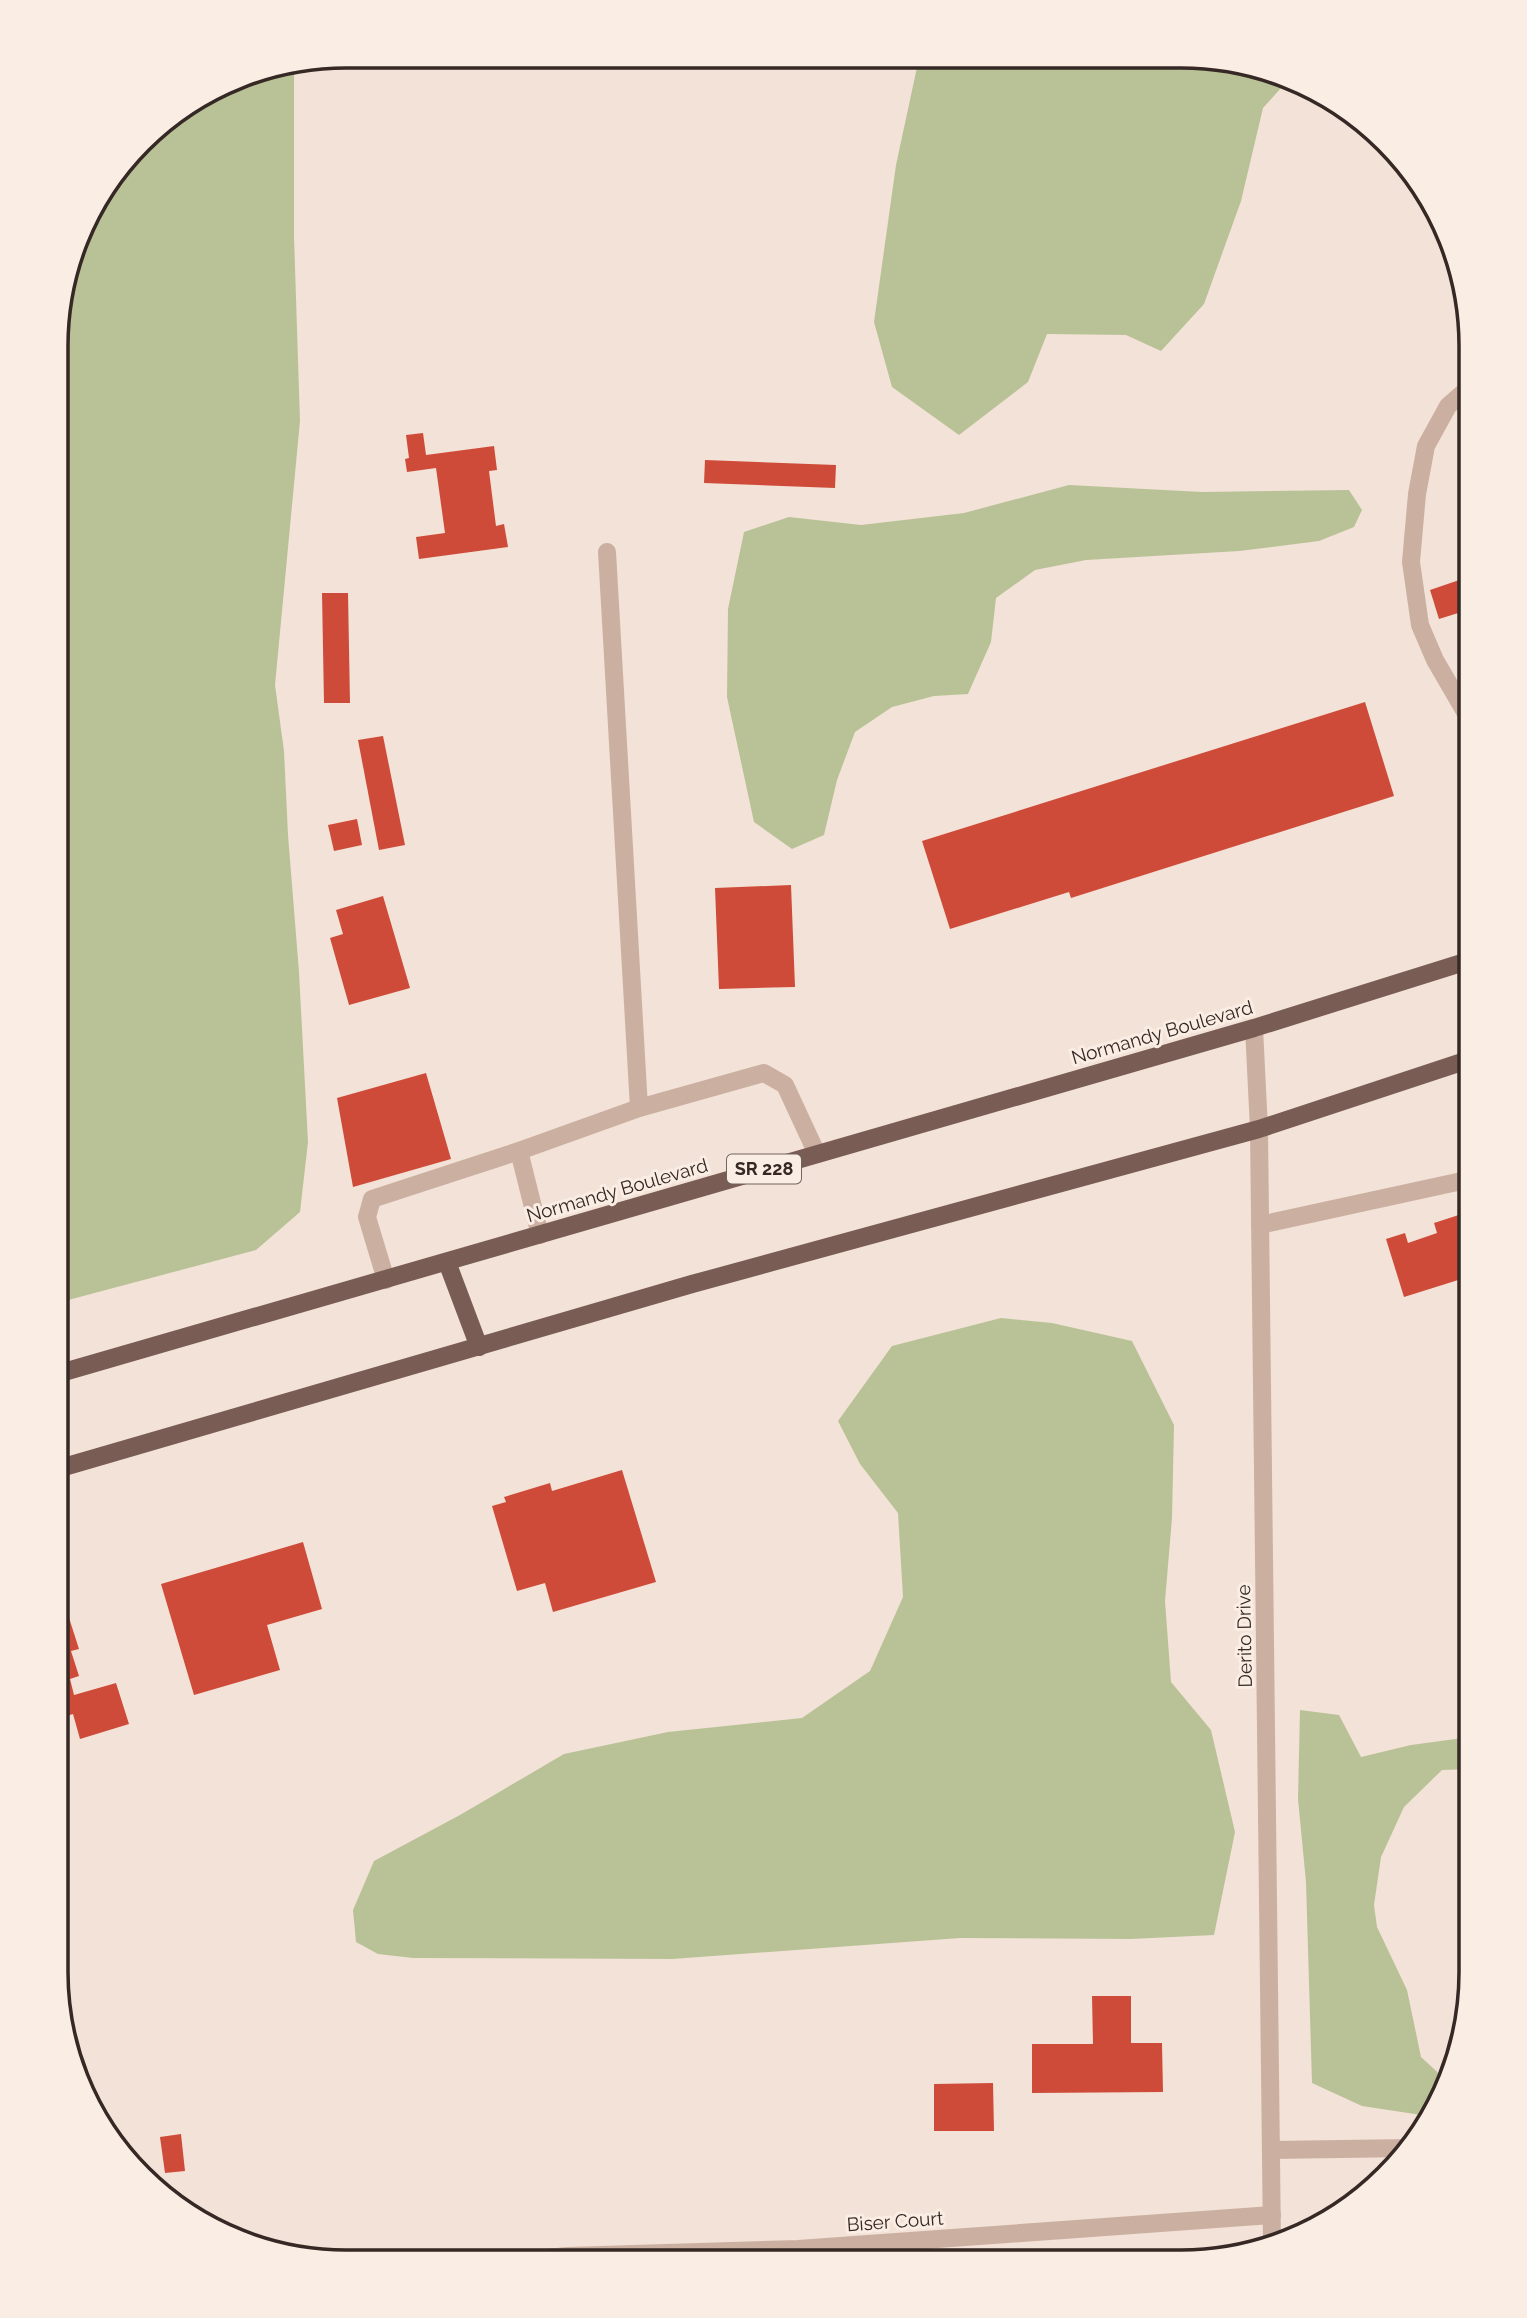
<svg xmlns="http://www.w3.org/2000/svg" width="1527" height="2318" viewBox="0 0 1527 2318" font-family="Raleway,sans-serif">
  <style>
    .green { fill: #b9c296 }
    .building { fill: #cf4b39 }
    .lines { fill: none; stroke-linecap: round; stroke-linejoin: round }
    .service { stroke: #cbb0a2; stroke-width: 18 }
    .minor { stroke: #cbb0a2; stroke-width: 18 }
    .primary { stroke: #795d55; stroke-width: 18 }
    .labels { text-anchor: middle; stroke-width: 6; stroke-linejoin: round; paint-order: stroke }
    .shield { fill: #faede3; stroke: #70635e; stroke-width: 2 }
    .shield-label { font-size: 18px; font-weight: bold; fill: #352825 }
    .street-label { font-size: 19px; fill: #352825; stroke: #faede3 }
    .rim { fill: none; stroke: #352825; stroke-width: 3.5 }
  </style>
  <rect width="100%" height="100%" fill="#f3e2d7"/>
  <g class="green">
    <polygon points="919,58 1219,59 1290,78 1263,108 1241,201 1204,304 1161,351 1126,335 1047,334 1028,382 959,435 892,387 874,322 896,165"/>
    <polygon points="294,65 294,236 300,421 275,685 284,751 288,835 299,972 308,1142 300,1212 256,1250 57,1303 59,308 95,202 155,128 253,72"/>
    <polygon points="1069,485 1202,492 1349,490 1362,510 1354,527 1319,541 1239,551 1086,560 1035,570 996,598 991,642 968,694 934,696 892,707 855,732 837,780 824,835 792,849 754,822 727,697 728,609 744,532 789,517 861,525 964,513"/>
    <polygon points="1001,1318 1052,1323 1132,1341 1174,1425 1172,1518 1165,1601 1171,1682 1211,1730 1235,1832 1214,1935 1131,1939 960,1938 672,1959 413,1958 378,1954 356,1942 353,1910 374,1861 460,1815 564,1754 668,1732 802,1718 870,1671 903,1597 898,1513 860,1464 838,1421 892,1346"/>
    <polygon points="1300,1710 1339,1715 1361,1757 1411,1745 1470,1737 1470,1769 1442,1770 1404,1807 1381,1857 1374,1905 1377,1927 1407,1990 1421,2057 1447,2081 1428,2116 1362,2106 1312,2083 1306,1882 1298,1799"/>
  </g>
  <g class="building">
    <polygon points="1471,427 1471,452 1470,452 1463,429"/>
    <polygon points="423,433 426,455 494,446 497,470 489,471 496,526 504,524 508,547 419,559 416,537 445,533 436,468 407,472 405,459 409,458 406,435"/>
    <polygon points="705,460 836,465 835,488 704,483"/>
    <polygon points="1471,576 1471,609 1439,619 1430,590"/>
    <polygon points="322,593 348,593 350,703 324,703"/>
    <polygon points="1365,702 1394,796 1071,898 1069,892 950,929 922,841"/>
    <polygon points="383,736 405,845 379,850 358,740"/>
    <polygon points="357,819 362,845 334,851 328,825"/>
    <polygon points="791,885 795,987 719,989 715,888"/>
    <polygon points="383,896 410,988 349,1005 330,938 343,934 336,910"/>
    <polygon points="426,1073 451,1159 353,1187 337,1098"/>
    <polygon points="1468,1212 1471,1219 1471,1276 1404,1297 1386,1239 1405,1233 1408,1243 1437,1233 1434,1223"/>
    <polygon points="622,1470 656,1582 553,1612 545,1583 517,1591 492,1506 506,1502 504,1497 550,1483 552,1491"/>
    <polygon points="303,1542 322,1609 267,1625 280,1670 194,1695 161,1584"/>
    <polygon points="62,1596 79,1649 71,1651 79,1676 70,1679 74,1695 116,1683 129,1724 80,1739 73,1714 56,1719 57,1598"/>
    <polygon points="1092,1996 1131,1996 1131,2043 1162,2043 1163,2092 1032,2093 1032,2044 1093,2044"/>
    <polygon points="993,2083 994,2131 934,2131 934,2084"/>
    <polygon points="181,2134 185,2171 165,2173 160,2137"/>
  </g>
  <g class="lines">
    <g class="service">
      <polyline points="607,552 639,1108"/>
      <polyline points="1471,722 1435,660 1420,625 1411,562 1417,494 1426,446 1448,406 1471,386"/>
      <polyline points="1260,1225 1471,1179"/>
      <polyline points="540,1235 519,1151 639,1108 764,1073 785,1085 817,1154"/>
      <polyline points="386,1280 367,1217 372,1199 519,1151"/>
      <polyline points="1271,2150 1411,2148"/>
    </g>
    <g class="minor">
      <polyline points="1254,1028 1259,1129 1272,2244"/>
      <polyline points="521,2260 568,2256 798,2249 1272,2215"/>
    </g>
    <g class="primary">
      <polyline points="447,1262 479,1347"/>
      <polyline points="57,1374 1254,1028 1471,960"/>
      <polyline points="57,1469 692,1284 1259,1129 1471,1059"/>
    </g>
  </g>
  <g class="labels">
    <rect class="shield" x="727" y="1154.5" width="74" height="29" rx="5"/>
    <g class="shield-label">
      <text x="764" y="1175">SR 228</text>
    </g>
    <g class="street-label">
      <text transform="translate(1162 1032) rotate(-16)" y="7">Normandy Boulevard</text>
      <text transform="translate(617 1190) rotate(-16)" y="7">Normandy Boulevard</text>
      <text transform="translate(1244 1636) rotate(-91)" y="7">Derito Drive</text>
      <text transform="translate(895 2221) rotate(-4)" y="7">Biser Court</text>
    </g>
  </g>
  <path d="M0 0H1527V2318H0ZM346 68H1181A278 278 0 0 1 1459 346V1972A278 278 0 0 1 1181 2250H346A278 278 0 0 1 68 1972V346A278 278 0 0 1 346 68Z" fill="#faede3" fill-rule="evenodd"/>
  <path class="rim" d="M346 68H1181A278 278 0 0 1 1459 346V1972A278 278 0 0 1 1181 2250H346A278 278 0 0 1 68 1972V346A278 278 0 0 1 346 68Z"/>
</svg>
